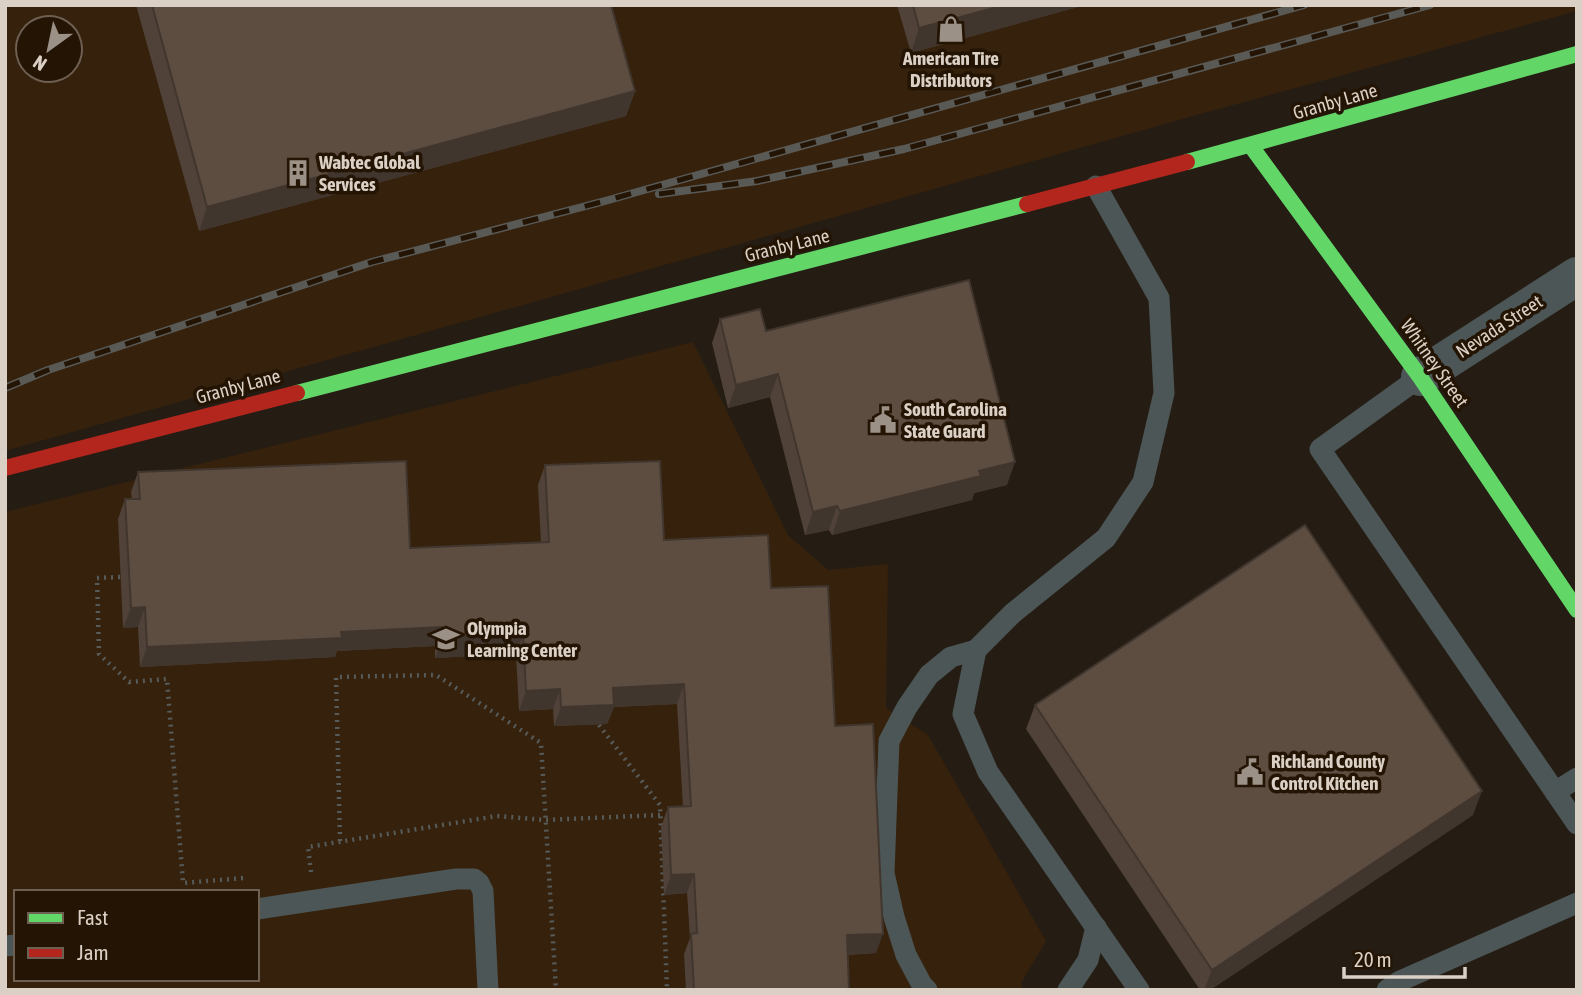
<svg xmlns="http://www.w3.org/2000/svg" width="1582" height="995" viewBox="0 0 1582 995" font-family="'Asap Condensed',sans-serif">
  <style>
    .built { fill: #35210c; fill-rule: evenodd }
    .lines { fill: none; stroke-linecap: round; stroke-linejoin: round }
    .path { stroke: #575b59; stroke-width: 4.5; stroke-dasharray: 2 5; stroke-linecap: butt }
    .lane { stroke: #4c5656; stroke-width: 21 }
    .street { stroke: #4c5656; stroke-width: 38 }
    .fast { stroke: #63d668; stroke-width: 16 }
    .jam { stroke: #b3261e; stroke-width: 16 }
    .rail-casing { stroke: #595956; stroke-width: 8 }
    .rail { stroke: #231404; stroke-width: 5; stroke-dasharray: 16; stroke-linecap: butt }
    .wall { fill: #504238 }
    .shaded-wall { fill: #41362e }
    .building { fill: #5d4d41; stroke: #41362e; stroke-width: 2 }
    .labels { text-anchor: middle; stroke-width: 7; stroke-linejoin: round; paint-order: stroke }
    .poi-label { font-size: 19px; font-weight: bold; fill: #dbd0c5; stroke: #231404; text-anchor: start }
    .street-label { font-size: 19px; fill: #dbd0c5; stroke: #231404 }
  </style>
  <rect width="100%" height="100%" fill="#251d14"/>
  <g class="built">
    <path d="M5 5H1577V11L1193 116 5 451ZM28 28H70V70H28Z"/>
    <path d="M693 342 788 535 828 570 888 564 886 708 928 735 1046 941 1021 983 1024 990H5V512ZM16 892H257V979H16Z"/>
  </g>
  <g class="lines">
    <g class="path">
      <polyline points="120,577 97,578 99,654 129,682 167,679 183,883 244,878"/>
      <polyline points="599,725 660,805 667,990"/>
      <polyline points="340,841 336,677 436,675 541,743 556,990"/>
      <polyline points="311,872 308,847 497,816 545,820 660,815"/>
    </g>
    <g class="lane">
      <polyline points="1096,186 1159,298 1164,393 1143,482 1106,538 1013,613 976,650 963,714 988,772 1139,990"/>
      <polyline points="1420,377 1320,449 1577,824"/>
      <polyline points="1555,792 1577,778"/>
      <polyline points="257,909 456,879 474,879 479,883 483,891 488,990"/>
      <polyline points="5,946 16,945"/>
      <polyline points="927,990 922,985 906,955 894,917 884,873 889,741 907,707 929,675 951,657 976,650"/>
      <polyline points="1068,990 1088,960 1096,927"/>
      <polyline points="1387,990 1400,981 1577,903"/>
    </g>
    <polyline class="street" points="1420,377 1577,276"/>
    <g class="fast">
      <polyline points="1251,146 1420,377 1577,610"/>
      <polyline points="1187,162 1577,54"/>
      <polyline points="297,393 1027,204"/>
    </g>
    <g class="jam">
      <polyline points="1027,204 1187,162"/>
      <polyline points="5,468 297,393"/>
    </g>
    <defs>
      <g id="rail">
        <polyline points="659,194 757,181 904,149 1430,5"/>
        <polyline points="5,388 48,370 372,262 605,201 1304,5"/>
      </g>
    </defs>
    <use href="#rail" class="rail-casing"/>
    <use href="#rail" class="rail"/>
  </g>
  <g class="wall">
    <polygon points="136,5 611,5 635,91 626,116 199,231"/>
    <polygon points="897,5 1085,5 911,53"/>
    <polygon points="720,319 766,331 1007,485 974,493 972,500 832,535 829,530 805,535 770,397 728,408 712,343"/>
    <polygon points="545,465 664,540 771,588 835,726 876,953 848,955 849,990 686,990 684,954 690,938 687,893 664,895 661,827 668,807 683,807 677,704 614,707 607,724 554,726 553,709 519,711 516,654 435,658 435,646 337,651 335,657 140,667 138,627 123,628 118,519 125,499 132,499 131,492 138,472 410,548 541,543 538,485"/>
    <polygon points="1035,705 1473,815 1210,990 1200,990 1026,729"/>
  </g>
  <g class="shaded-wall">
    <polygon points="1005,5 1085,5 911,53 919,28"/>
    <polygon points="635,91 626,116 199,231 207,207"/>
    <polygon points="778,374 770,397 728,408 736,385"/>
    <polygon points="1015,462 1007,485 974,493 972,500 832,535 840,511 979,471"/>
    <polygon points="837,506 829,530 805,535 813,512"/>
    <polygon points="145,607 138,627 123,628 131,608"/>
    <polygon points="442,627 435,646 337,651 335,657 140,667 147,647 341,632"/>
    <polygon points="523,634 516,654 435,658 442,638"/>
    <polygon points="684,684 677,704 614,707 607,724 554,726 561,707 613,688"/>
    <polygon points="560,689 553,709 519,711 526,691"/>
    <polygon points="1482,791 1473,815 1210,990 1204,990 1212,970"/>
    <polygon points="694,874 687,893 664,895 671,875"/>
    <polygon points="883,934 876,953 840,955 847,935"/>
  </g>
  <g class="building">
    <polygon points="152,5 611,5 635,91 207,207"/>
    <polygon points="913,5 1005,5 919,28"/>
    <polygon points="969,280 1015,462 979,471 981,476 840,511 837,506 813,512 778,374 736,385 720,319 760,309 766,331"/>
    <polygon points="406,461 410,548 549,542 545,465 660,461 664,540 768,535 771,588 828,586 835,726 873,724 883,934 847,935 849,990 694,990 691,934 697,933 694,874 671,875 668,807 691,806 684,684 613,688 614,705 561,707 560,689 526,691 523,634 442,638 442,627 341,632 342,638 147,647 145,607 131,608 125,499 140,499 138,472"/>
    <polygon points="1305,525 1482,791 1212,970 1035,705"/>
  </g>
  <defs>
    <symbol id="shop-bare" viewBox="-9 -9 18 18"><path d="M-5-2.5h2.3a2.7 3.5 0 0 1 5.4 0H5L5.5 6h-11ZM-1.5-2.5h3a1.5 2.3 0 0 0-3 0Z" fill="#9b9187" stroke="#231404" stroke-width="2.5" paint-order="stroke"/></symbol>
    <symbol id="building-bare" viewBox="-9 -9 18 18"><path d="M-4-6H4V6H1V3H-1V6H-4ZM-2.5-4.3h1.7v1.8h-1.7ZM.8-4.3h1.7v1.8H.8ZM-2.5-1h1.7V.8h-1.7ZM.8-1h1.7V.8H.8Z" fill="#9b9187" stroke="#231404" stroke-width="2.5" paint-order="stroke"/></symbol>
    <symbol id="civic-bare" viewBox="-9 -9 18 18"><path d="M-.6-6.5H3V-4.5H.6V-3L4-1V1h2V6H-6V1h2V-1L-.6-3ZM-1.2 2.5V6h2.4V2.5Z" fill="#9b9187" stroke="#231404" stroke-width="2.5" paint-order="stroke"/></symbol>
    <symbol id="school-bare" viewBox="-9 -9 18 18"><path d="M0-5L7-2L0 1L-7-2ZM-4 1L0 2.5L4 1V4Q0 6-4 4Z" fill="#9b9187" stroke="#231404" stroke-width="2.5" paint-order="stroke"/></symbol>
  </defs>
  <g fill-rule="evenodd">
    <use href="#shop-bare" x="932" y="10" width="38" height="38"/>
    <use href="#building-bare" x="279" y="154" width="38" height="38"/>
    <use href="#civic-bare" x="864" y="401" width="38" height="38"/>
    <use href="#school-bare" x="427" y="620" width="38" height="38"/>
    <use href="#civic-bare" x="1231" y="753" width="38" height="38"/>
  </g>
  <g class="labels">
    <g class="poi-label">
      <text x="951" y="65" text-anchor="middle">American Tire<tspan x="951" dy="22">Distributors</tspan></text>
      <text x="319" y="169">Wabtec Global<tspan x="319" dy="22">Services</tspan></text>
      <text x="904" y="416">South Carolina<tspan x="904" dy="22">State Guard</tspan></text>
      <text x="467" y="635">Olympia<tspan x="467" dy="22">Learning Center</tspan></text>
      <text x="1271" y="768">Richland County<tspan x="1271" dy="22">Control Kitchen</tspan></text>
    </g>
    <g class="street-label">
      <text transform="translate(1335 101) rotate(-16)" y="7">Granby Lane</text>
      <text transform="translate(787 245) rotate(-14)" y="7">Granby Lane</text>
      <text transform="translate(1499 326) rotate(-33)" y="7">Nevada Street</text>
      <text transform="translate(1435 363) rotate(55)" y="7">Whitney Street</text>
      <text transform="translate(238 386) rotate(-15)" y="7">Granby Lane</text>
    </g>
  </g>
  <rect width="1582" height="995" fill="none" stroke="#dbd0c5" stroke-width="14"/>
  <rect x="14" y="890" width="245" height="91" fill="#231404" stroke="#6d5f51" stroke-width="2"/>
  <rect x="28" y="913" width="35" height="10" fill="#63d668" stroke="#6d5f51" stroke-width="2"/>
  <text x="77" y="925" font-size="21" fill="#dbd0c5">Fast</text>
  <rect x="28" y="948" width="35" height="10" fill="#b3261e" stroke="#6d5f51" stroke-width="2"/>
  <text x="77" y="960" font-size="21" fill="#dbd0c5">Jam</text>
  <g transform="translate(49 49) rotate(213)"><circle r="33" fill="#231404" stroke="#6d5f51" stroke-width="2"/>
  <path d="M0-5L12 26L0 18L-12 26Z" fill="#9b9187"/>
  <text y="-10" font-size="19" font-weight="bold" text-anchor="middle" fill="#dbd0c5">N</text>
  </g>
  <path d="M1344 967v10h121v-10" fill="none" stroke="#dbd0c5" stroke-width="3.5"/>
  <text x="1354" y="967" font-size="21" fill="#dbd0c5" stroke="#231404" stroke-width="5" paint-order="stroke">20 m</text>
</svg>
